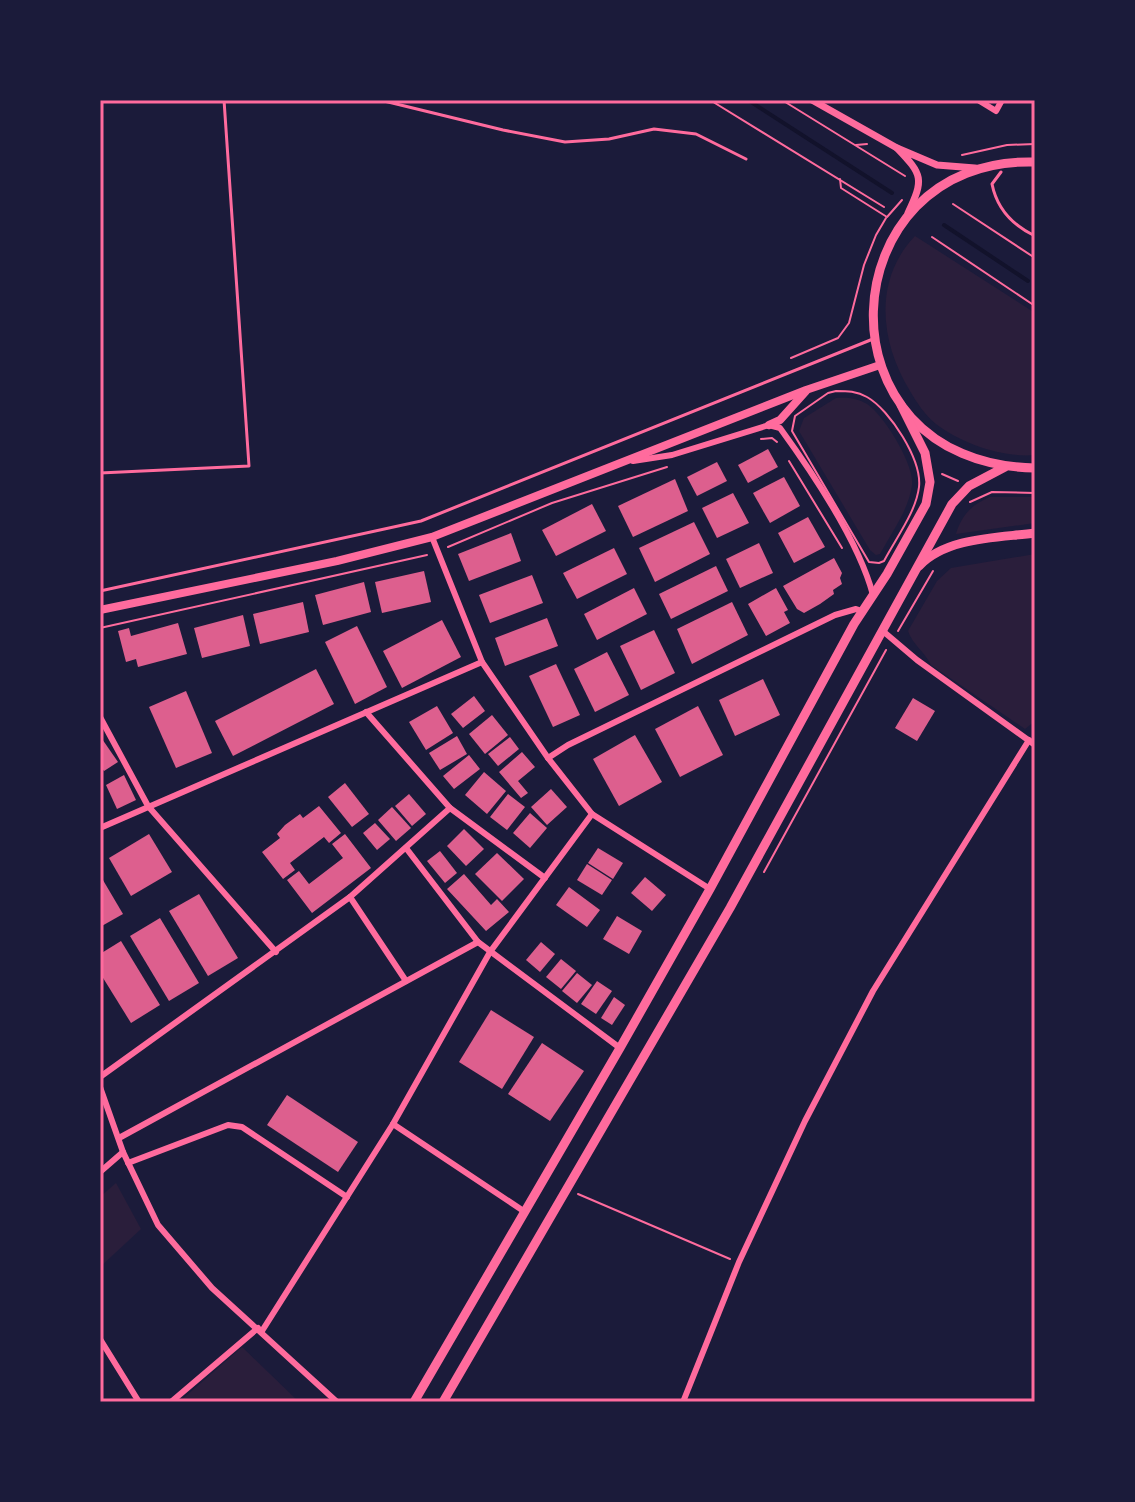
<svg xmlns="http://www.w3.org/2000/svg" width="1135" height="1502" viewBox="0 0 1135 1502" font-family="'Times New Roman',serif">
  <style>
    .green { fill: #2a1e3b }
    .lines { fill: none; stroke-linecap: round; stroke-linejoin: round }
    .stream { stroke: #12122b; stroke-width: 4 }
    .building { fill: #dd5f8e }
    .path { stroke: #ff6b9d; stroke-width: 2 }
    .service { stroke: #ff6b9d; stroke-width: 3 }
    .minor { stroke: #ff6b9d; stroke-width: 6 }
    .tertiary { stroke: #ff6b9d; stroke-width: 7 }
    .secondary { stroke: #ff6b9d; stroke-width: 8 }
    .primary { stroke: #ff6b9d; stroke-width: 9 }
    .neatline { fill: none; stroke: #ff6b9d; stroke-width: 3 }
  </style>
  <rect width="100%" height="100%" fill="#1b1b3a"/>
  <g class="green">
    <path d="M915 236 1035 313V455C1004 458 962 444 936 424 925 415 917 403 910 391 880 342 873 280 915 236Z"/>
    <path d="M836 398C847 397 857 398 867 404 883 414 915 465 912 485 909 509 892 532 880 554L876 555 870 550 799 431 804 418Z"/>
    <path d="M990 497H1035V523L956 534C961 516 972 504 990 497Z"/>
    <path d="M1035 554V721L1025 729 931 665C925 652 913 645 908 631L937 581 951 568Z"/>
    <polygon points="116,1183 141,1229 100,1267 100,1197"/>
    <polygon points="242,1347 299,1402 179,1402"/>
  </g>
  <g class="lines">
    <g class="stream">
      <polyline points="748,100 892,193"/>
      <polyline points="944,225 1028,281"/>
    </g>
  </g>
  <g class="building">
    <polygon points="768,449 778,467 748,483 738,465"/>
    <polygon points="717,462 727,481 697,496 687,477"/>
    <polygon points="784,477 800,506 770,523 753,493"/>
    <polygon points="675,479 688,511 633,537 618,506"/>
    <polygon points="733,493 749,523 717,538 702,508"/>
    <polygon points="592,504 606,531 556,556 542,530"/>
    <polygon points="808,517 825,547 794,563 778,533"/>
    <polygon points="694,522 710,554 655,582 639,548"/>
    <polygon points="511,533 521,561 469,581 458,554"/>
    <polygon points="759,543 773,573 740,588 726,559"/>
    <polygon points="614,548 627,574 577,599 563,573"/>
    <polygon points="834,558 842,573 840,578 842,584 833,590 834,594 820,604 804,613 797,609 783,586"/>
    <polygon points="716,566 728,591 671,619 659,594"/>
    <polygon points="424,571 431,602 382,613 375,582"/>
    <polygon points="532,575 543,603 490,623 479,595"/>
    <polygon points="364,582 371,612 323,625 315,595"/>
    <polygon points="634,588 647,614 597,640 584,614"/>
    <polygon points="776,588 788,610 784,612 790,623 766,636 748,604"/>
    <polygon points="303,602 309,632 260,644 253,614"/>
    <polygon points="732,602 748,635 692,664 677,629"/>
    <polygon points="243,615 250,646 202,658 194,628"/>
    <polygon points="547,618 558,646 505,666 495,638"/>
    <polygon points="442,620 461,657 402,688 383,651"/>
    <polygon points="178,623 187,654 138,667 136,659 126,662 118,631 129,628 131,636"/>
    <polygon points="357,626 387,687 355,704 325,642"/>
    <polygon points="654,630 675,673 641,690 620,646"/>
    <polygon points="607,652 629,695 595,712 574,669"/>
    <polygon points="556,664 580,715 553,727 529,676"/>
    <polygon points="316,669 334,704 233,756 215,721"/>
    <polygon points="763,679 780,715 735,736 719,700"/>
    <polygon points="186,691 212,753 176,768 149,707"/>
    <polygon points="474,696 485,711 463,728 451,714"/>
    <polygon points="913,698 935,711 917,741 895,728"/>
    <polygon points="437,706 453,733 426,750 409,722"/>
    <polygon points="698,706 723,755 680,777 655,729"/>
    <polygon points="492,715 508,735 485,754 469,734"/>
    <polygon points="635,735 662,782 619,806 593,759"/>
    <polygon points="100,736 118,762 104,771 100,765"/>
    <polygon points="457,736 467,754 440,770 429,753"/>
    <polygon points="510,737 519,749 498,766 488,754"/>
    <polygon points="522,752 535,767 518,781 528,793 521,798 499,772"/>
    <polygon points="469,755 480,769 454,789 443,776"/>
    <polygon points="484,772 506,791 487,814 465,795"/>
    <polygon points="124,775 136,800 117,809 106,785"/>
    <polygon points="345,783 369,814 352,827 328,797"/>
    <polygon points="551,789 567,807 547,825 531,807"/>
    <polygon points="409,794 426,814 412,826 395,806"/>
    <polygon points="508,794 525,807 507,830 490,817"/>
    <polygon points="319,806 341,833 329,843 324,837 290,863 295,870 283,879 262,852 280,838 277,834 285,825 300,814 303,818"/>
    <polygon points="392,807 411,828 396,841 378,820"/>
    <polygon points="530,813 547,828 530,848 513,833"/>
    <polygon points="375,823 390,839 377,850 363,833"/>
    <polygon points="464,829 484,849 466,866 447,846"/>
    <polygon points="149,834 172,872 131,896 109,858"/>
    <polygon points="345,834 371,868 312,913 287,880 299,871 309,884 343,858 332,844"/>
    <polygon points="598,848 623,863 613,879 588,863"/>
    <polygon points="440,851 457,873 445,883 427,861"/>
    <polygon points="497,853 524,879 502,901 475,874"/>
    <polygon points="587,864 612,880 602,895 577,880"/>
    <polygon points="464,874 491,905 497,899 509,912 486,931 447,889"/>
    <polygon points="100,875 123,914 100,927"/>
    <polygon points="645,877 666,895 652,911 631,893"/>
    <polygon points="569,887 600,910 587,927 556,905"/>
    <polygon points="199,894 238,958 208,976 169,911"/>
    <polygon points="617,916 642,931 629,954 603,939"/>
    <polygon points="160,918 199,983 169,1001 130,936"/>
    <polygon points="121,941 160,1005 131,1023 100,973 100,954"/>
    <polygon points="541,942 555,954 540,972 526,960"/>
    <polygon points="561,959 576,971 561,989 546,977"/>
    <polygon points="577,973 592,985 577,1003 562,991"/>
    <polygon points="597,981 612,991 596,1014 581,1004"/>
    <polygon points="614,997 625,1005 612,1025 601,1018"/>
    <polygon points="491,1010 534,1037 502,1089 459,1062"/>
    <polygon points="542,1043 584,1071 550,1121 508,1094"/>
    <polygon points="287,1095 358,1142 338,1172 267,1125"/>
  </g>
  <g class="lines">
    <g class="path">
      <polyline points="710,100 884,207"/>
      <polyline points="782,100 905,176"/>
      <polyline points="856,145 867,144"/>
      <polyline points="962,155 1007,145 1035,144"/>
      <polyline points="840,179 841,188 887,217 902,200"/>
      <polyline points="953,204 1035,258"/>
      <polyline points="932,237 1035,306"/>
      <polyline points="791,358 838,338 849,323 864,265 876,235 886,218"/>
      <path d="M836 391C847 391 857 391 867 397 890 410 922 460 919 487 916 512 896 538 884 561L879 563 869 562 792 431 795 416 828 393Z"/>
      <polyline points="761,439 772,438 777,442"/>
      <polyline points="789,461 842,548"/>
      <polyline points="942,474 958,481"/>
      <polyline points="970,502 992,492 1035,493"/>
      <polyline points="448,547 552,503 667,467"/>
      <polyline points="100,628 427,555"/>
      <polyline points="898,631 933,571"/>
      <polyline points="764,872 886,650"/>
      <polyline points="578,1194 730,1259"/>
    </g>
    <g class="service">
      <polyline points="380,100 503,130 565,142 609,139 654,129 696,134 746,159"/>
      <path d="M1001 172 992 184C997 209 1012 225 1035 236"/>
      <polyline points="100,473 249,466 224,100"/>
      <polyline points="100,591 421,521 873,339"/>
    </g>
    <g class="minor">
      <polyline points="978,100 996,111 1002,100"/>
      <path d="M633 461 672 455 769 425 780 428C812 472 859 542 873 595"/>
      <polyline points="432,537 482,662 548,758 592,814 710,889"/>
      <polyline points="884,632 917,660 1035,745"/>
      <polyline points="366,712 450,808 545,878"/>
      <polyline points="100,717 148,806 276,952"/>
      <polyline points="548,758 568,745 835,615 856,609 862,611"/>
      <polyline points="100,828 482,662"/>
      <polyline points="406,848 478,942 620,1048"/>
      <polyline points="350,897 406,981"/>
      <polyline points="100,1077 350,897 450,808"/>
      <polyline points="100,1087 123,1152 158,1225 212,1288 337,1402"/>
      <polyline points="393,1124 525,1212"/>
      <polyline points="119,1138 478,942"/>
      <polyline points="128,1163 228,1125 242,1127 347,1197"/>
      <polyline points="100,1172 123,1152"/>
      <polyline points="262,1331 393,1124 490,952 592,814"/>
      <polyline points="100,1339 139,1402"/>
      <polyline points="171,1402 258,1328"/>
      <polyline points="683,1402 739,1262 805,1121 873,991 1029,740"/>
    </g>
    <g class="tertiary">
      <polyline points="812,100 897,148"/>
      <path d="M908 213C924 179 923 175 897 148L937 165 975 168"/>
    </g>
    <g class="secondary">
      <polyline points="769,425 780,420 806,391"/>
      <polyline points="100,610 337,561 432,537 806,390 880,365"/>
    </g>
    <g class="primary">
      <path d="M1035 162C828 156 811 464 1035 468"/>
      <path d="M919 566C947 537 997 538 1035 533"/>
      <polyline points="414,1402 620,1048 710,889 854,624 887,574 926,504 930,482 925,453 901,405"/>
      <polyline points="443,1402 730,908 952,504 969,486 1005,467"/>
    </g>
  </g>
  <rect width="1135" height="1502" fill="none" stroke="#1b1b3a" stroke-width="204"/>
  <rect x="102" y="102" width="931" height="1298" class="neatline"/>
</svg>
